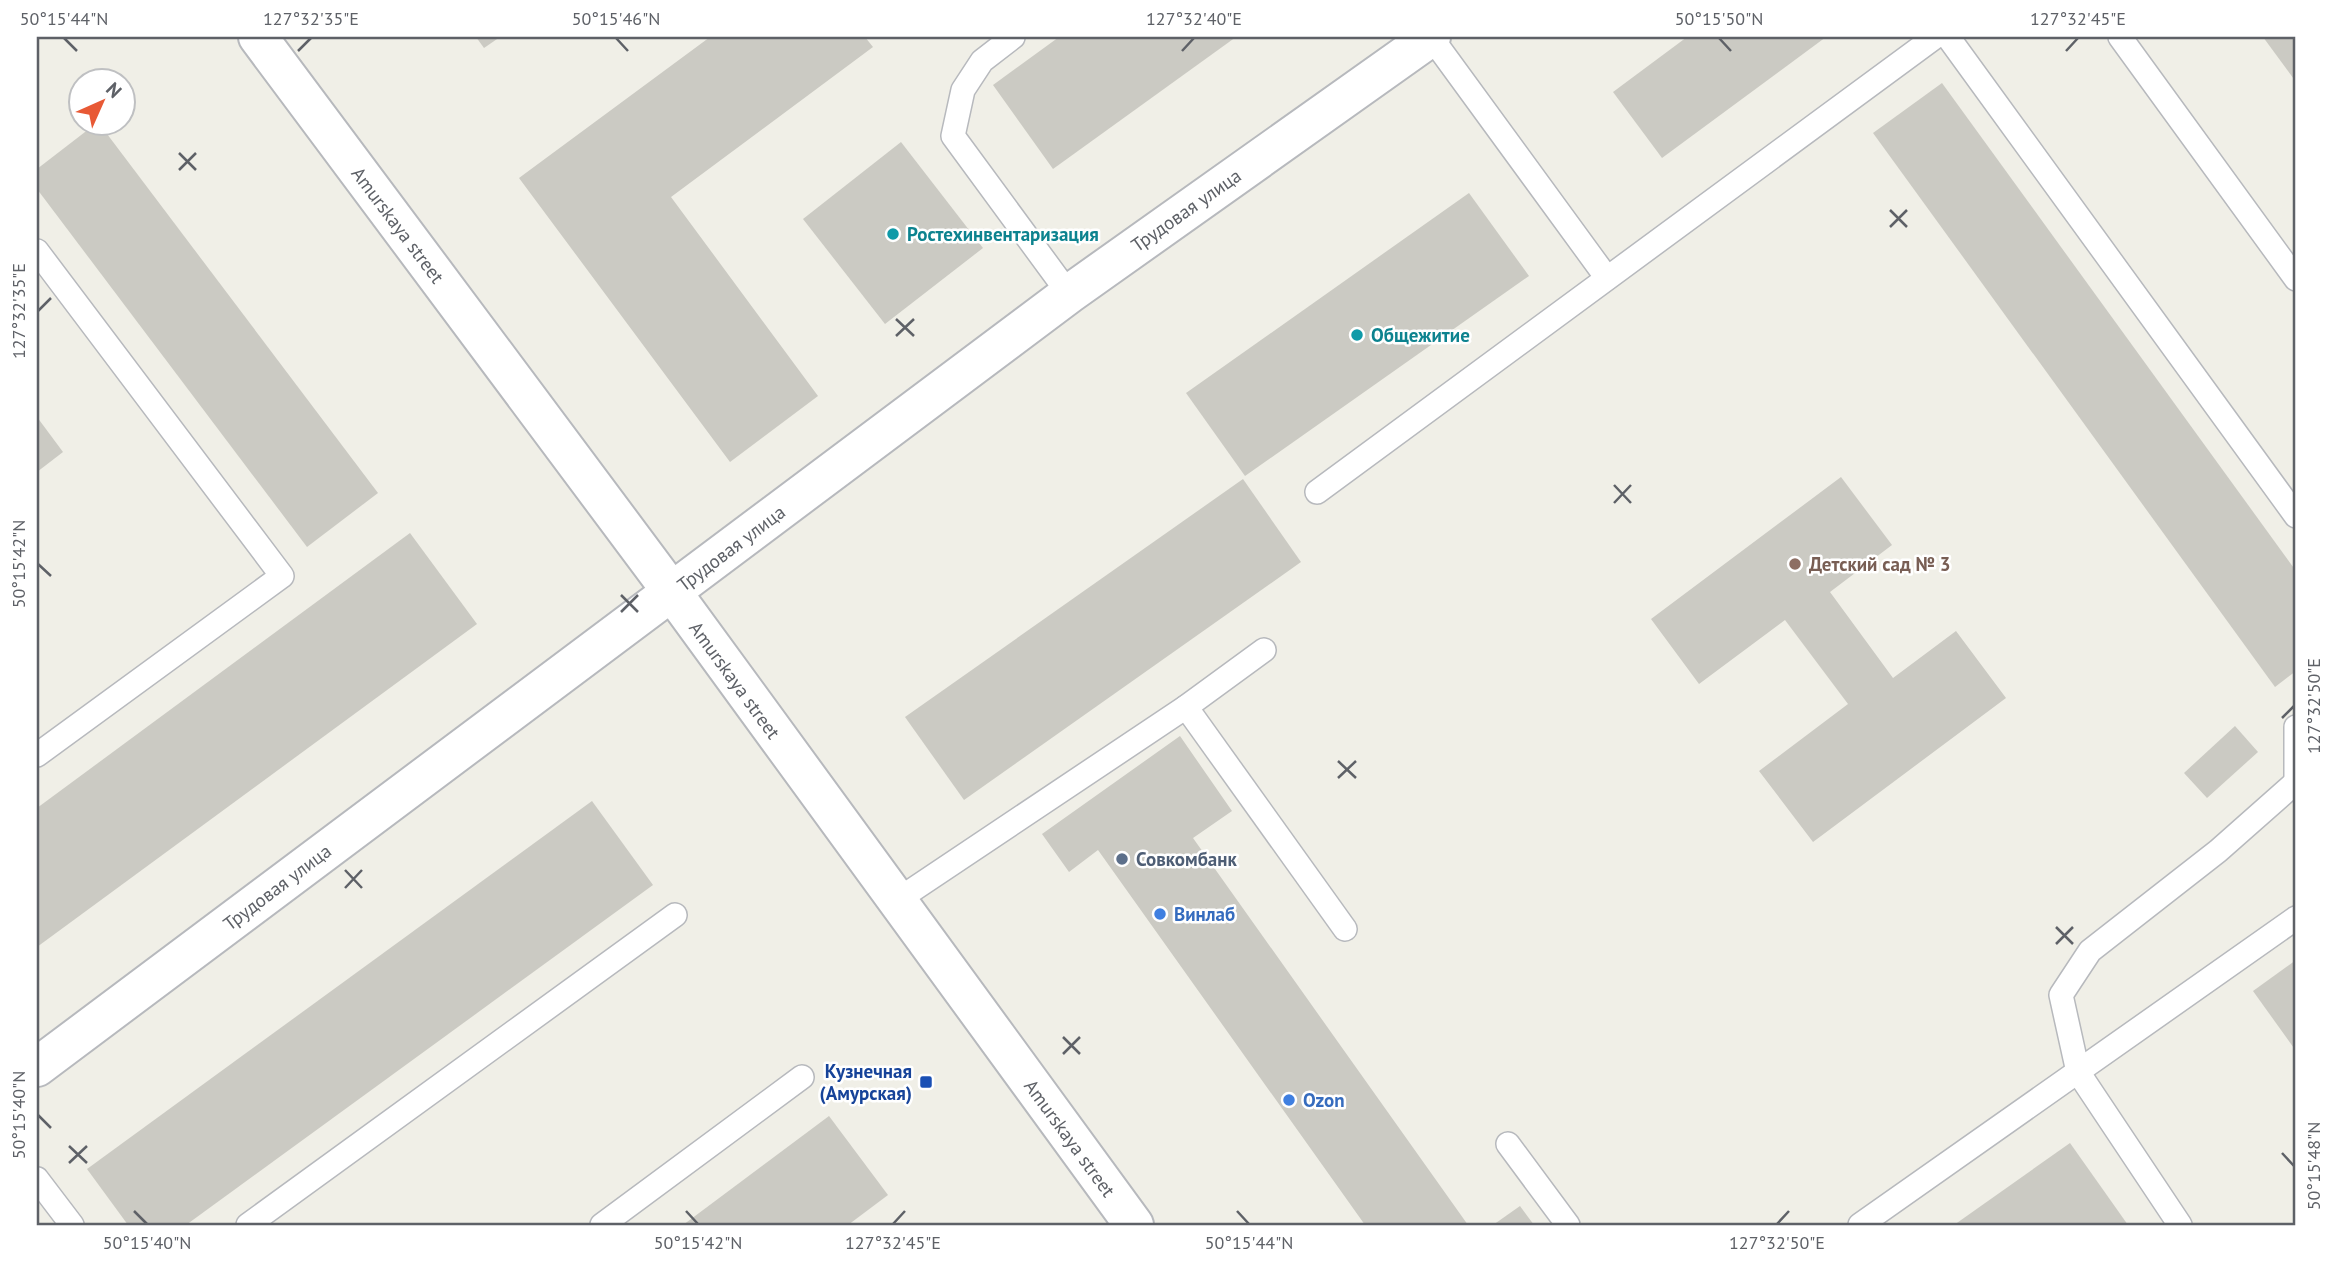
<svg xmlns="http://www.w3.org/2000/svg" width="2333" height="1262" viewBox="0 0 2333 1262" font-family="'PT Sans',sans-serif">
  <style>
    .building { fill: #cbcac3 }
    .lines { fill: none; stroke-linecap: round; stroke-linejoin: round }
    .service-casing { stroke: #b7b9bd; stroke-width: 26 }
    .tertiary-casing { stroke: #b7b9bd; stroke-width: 42 }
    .service { stroke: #fff; stroke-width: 23 }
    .tertiary { stroke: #fff; stroke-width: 38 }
    .ticks { fill: none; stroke: #5e6167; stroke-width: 2.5 }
    .culture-dot { fill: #0f9aa8; stroke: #fff; stroke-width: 2.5 }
    .education-dot { fill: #8d6e63; stroke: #fff; stroke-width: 2.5 }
    .service-dot { fill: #5c6f8a; stroke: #fff; stroke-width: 2.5 }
    .shop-dot { fill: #3f7fe0; stroke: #fff; stroke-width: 2.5 }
    .transit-dot { fill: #1a4fb4; stroke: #fff; stroke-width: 2.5 }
    .labels { text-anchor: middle; stroke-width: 5; stroke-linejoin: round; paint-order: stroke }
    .street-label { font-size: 19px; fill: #5e6167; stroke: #fff }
    .culture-label { font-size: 19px; font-weight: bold; fill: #0d838f; stroke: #fff; text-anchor: start }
    .education-label { font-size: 19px; font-weight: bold; fill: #785e54; stroke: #fff; text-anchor: start }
    .service-label { font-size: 19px; font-weight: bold; fill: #4e5e75; stroke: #fff; text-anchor: start }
    .shop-label { font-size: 19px; font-weight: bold; fill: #366cbe; stroke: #fff; text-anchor: start }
    .transit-label { font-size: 19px; font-weight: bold; fill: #164399; stroke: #fff; text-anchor: end }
    .neatline { fill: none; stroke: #5e6167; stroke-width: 2.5 }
    .ticks-label { font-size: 18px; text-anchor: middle; fill: #5e6167 }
  </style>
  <rect width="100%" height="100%" fill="#f0efe7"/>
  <g class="building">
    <polygon points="476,37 500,37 484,48"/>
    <polygon points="710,37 865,37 873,47 671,197 818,396 730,462 519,178"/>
    <polygon points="1059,37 1236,37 1053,169 993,85"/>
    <polygon points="1687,37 1826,37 1662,158 1613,92"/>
    <polygon points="2263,37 2296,37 2296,82"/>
    <polygon points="1942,83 2296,571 2296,671 2275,687 1873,133"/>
    <polygon points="98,122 378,493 307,547 37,189 37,169"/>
    <polygon points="901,142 983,248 885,324 803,219"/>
    <polygon points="1469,193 1529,276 1245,476 1186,393"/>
    <polygon points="37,417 63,452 37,472"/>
    <polygon points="1841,477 1892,545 1830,592 1893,678 1956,631 2006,698 1813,842 1759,771 1848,704 1785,620 1699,684 1651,619"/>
    <polygon points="1243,479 1301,562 964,800 905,717"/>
    <polygon points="410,533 477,624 37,947 37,808"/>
    <polygon points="2235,726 2258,752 2207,798 2184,773"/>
    <polygon points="1180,736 1232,811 1193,838 1468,1225 1365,1225 1098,850 1069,872 1042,834"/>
    <polygon points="592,801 653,885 186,1225 128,1225 87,1169"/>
    <polygon points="2296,960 2296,1051 2253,991"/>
    <polygon points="829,1116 888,1195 848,1225 683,1225"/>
    <polygon points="2070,1143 2128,1225 1954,1225"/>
    <polygon points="1520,1206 1534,1225 1493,1225"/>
  </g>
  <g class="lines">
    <defs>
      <g id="service">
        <polyline points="1013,37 982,61 963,90 953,136 1069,294"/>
        <polyline points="1431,37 1607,278"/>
        <polyline points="1948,37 2296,516"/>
        <polyline points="2120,37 2296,279"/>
        <polyline points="37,251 282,576 37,755"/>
        <polyline points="1317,492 1935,37"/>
        <polyline points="1186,707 1345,929"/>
        <polyline points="2296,727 2296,780"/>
        <polyline points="896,901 1186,707 1264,650"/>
        <polyline points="1508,1144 1568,1225"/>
        <polyline points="37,1179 72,1225"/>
        <polyline points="248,1225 675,915"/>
        <polyline points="602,1225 802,1077"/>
        <polyline points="1860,1225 2296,918"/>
        <polyline points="2180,1225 2078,1072 2061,995 2090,951 2218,851 2296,782"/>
      </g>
      <g id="tertiary">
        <polyline points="258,37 672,592 1134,1225"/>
        <polyline points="37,1067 1069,294 1431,37"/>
      </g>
    </defs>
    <use href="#service" class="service-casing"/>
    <use href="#tertiary" class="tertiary-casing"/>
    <use href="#service" class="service"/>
    <use href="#tertiary" class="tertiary"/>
  </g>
  <path class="ticks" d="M64 38 77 51M616 38 628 51M1719 38 1731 51M298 51 311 38M1182 51 1194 38M2066 51 2078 38M179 153 196 170M179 170 196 153M1890 210 1907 227M1890 227 1907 210M38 311 51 298M896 319 914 336M896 336 914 319M1614 485 1631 503M1614 503 1631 485M38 564 51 576M621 595 638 612M621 612 638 595M2282 718 2294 706M1338 761 1356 778M1338 778 1356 761M345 870 362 888M345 888 362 870M2056 927 2073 944M2056 944 2073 927M1063 1037 1080 1054M1063 1054 1080 1037M38 1115 51 1128M69 1146 87 1163M2282 1153 2294 1166M69 1163 87 1146M134 1211 147 1224M686 1211 698 1224M1237 1211 1249 1224M893 1224 905 1211M1777 1224 1789 1211"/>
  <g class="culture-dot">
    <circle cx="893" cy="234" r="7"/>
    <circle cx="1357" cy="335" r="7"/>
  </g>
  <circle class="education-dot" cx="1795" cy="564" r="7"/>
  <circle class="service-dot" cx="1122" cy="859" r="7"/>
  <g class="shop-dot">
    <circle cx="1160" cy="914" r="7"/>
    <circle cx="1289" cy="1100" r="7"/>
  </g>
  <rect class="transit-dot" x="919" y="1075" width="14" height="14" rx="3.5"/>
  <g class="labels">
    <g class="street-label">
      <text transform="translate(1186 210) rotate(-35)" y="7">Трудовая улица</text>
      <text transform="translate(398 225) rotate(53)" y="7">Amurskaya street</text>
      <text transform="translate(731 548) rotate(-37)" y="7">Трудовая улица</text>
      <text transform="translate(735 680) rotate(54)" y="7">Amurskaya street</text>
      <text transform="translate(277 887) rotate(-37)" y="7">Трудовая улица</text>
      <text transform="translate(1070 1138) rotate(54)" y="7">Amurskaya street</text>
    </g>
    <g class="culture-label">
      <text x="907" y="241">Ростехинвентаризация</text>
      <text x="1371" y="342">Общежитие</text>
    </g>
    <g class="education-label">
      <text x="1809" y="571">Детский сад № 3</text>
    </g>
    <g class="service-label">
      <text x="1136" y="866">Совкомбанк</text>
    </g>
    <g class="shop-label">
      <text x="1174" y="921">Винлаб</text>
      <text x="1303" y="1107">Ozon</text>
    </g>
    <g class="transit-label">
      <text x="912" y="1078">Кузнечная<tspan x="912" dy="22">(Амурская)</tspan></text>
    </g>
  </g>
  <rect width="2333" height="1262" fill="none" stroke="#ffffff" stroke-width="77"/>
  <g transform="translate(102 102) rotate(45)"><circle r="33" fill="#ffffff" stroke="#bfc0c2" stroke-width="2"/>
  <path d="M0-5L12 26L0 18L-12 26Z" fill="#e85935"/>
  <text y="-10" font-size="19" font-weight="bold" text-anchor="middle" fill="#5e6167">N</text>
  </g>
  <rect x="38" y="38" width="2256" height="1186" class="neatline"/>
  <g class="ticks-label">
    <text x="64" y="25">50°15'44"N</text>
    <text x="311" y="25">127°32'35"E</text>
    <text x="616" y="25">50°15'46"N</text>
    <text x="1194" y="25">127°32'40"E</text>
    <text x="1719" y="25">50°15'50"N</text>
    <text x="2078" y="25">127°32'45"E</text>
    <text transform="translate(19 311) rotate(-90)" y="6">127°32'35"E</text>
    <text transform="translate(19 564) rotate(-90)" y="6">50°15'42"N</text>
    <text transform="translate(2314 706) rotate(-90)" y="6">127°32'50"E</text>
    <text transform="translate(19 1115) rotate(-90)" y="6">50°15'40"N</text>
    <text transform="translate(2314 1166) rotate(-90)" y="6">50°15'48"N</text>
    <text x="147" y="1249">50°15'40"N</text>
    <text x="698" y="1249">50°15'42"N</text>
    <text x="893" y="1249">127°32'45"E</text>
    <text x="1249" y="1249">50°15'44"N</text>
    <text x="1777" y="1249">127°32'50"E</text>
  </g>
</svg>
